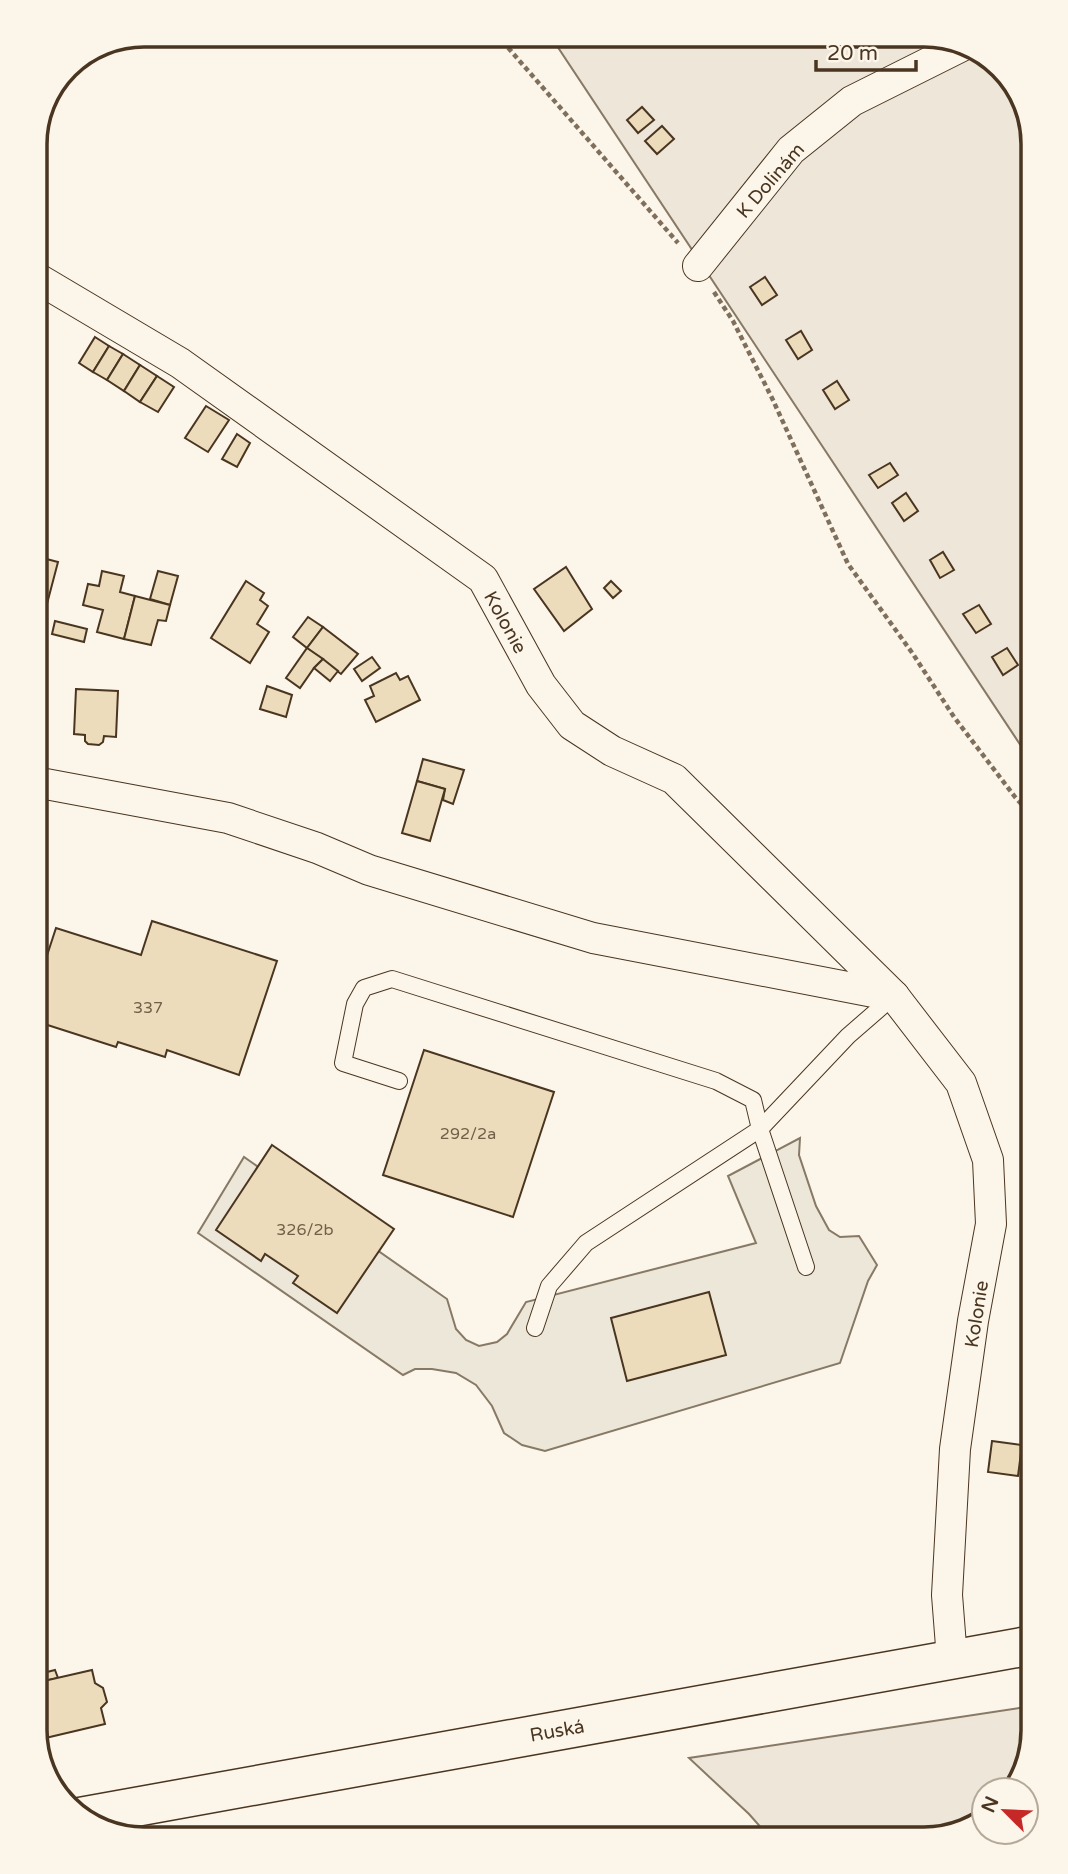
<svg xmlns="http://www.w3.org/2000/svg" width="1068" height="1874" viewBox="0 0 1068 1874" font-family="'Varela Round',sans-serif">
  <style>
    .green { fill: #ede6d9; stroke: #887966; stroke-width: 2 }
    .parking { fill: #ede7d9; stroke: #887966; stroke-width: 2 }
    .building { fill: #ecdcbc; stroke: #4a3520; stroke-width: 2 }
    .lines { fill: none; stroke-linecap: round; stroke-linejoin: round }
    .lane-casing { stroke: #4a3520; stroke-width: 18 }
    .street-casing { stroke: #4a3520; stroke-width: 32 }
    .primary-casing { stroke: #4a3520; stroke-width: 41 }
    .path { stroke: #7f6f5c; stroke-width: 4.5; stroke-dasharray: 5 3.5; stroke-linecap: butt }
    .lane { stroke: #fbf6e9; stroke-width: 16 }
    .street { stroke: #fbf6e9; stroke-width: 30 }
    .primary { stroke: #fbf6e9; stroke-width: 38 }
    .labels { text-anchor: middle; stroke-width: 5; stroke-linejoin: round; paint-order: stroke }
    .number-label { font-size: 16px; fill: #725f47 }
    .street-label { font-size: 19px; fill: #4a3520; stroke: #fbf6e9 }
    .rim { fill: none; stroke: #4a3520; stroke-width: 3.5 }
  </style>
  <rect width="100%" height="100%" fill="#fbf6e9"/>
  <g class="green">
    <polygon points="544,35 931,35 985,54 1022,96 1033,145 1033,764 557,46"/>
    <polygon points="1033,1706 1033,1730 1015,1790 984,1790 984,1817 972,1828 923,1839 771,1839 749,1814 689,1758"/>
  </g>
  <polygon class="parking" points="800,1138 799,1155 816,1206 829,1230 840,1237 859,1236 877,1265 868,1281 840,1363 545,1451 522,1445 504,1433 492,1406 476,1385 456,1373 432,1369 415,1369 403,1375 198,1233 244,1157 447,1299 456,1329 466,1340 479,1346 497,1342 507,1334 526,1302 756,1243 728,1176"/>
  <g class="building">
    <polygon points="642,107 654,120 638,133 627,120"/>
    <polygon points="662,126 674,139 657,154 645,141"/>
    <polygon points="765,277 777,295 762,305 750,287"/>
    <polygon points="801,331 812,350 798,359 786,340"/>
    <polygon points="95,337 109,346 93,372 79,363"/>
    <polygon points="109,346 123,354 107,380 93,372"/>
    <polygon points="123,354 140,365 124,391 107,380"/>
    <polygon points="140,365 157,376 140,402 124,391"/>
    <polygon points="157,376 174,387 158,412 140,402"/>
    <polygon points="837,381 849,400 835,409 823,390"/>
    <polygon points="206,406 229,420 208,452 185,438"/>
    <polygon points="237,434 250,443 237,467 222,459"/>
    <polygon points="890,463 898,475 878,488 869,475"/>
    <polygon points="906,493 918,511 904,521 892,503"/>
    <polygon points="943,552 954,570 940,578 930,560"/>
    <polygon points="35,556 58,562 43,619 35,617"/>
    <polygon points="566,567 592,609 564,631 534,589"/>
    <polygon points="102,571 124,576 120,592 135,596 124,639 97,632 103,610 83,605 88,584 99,586"/>
    <polygon points="158,571 178,576 170,605 150,599"/>
    <polygon points="246,581 264,593 260,600 268,606 257,624 269,632 250,663 211,638"/>
    <polygon points="611,581 621,591 613,598 604,588"/>
    <polygon points="135,596 170,605 166,621 158,620 151,645 124,639"/>
    <polygon points="979,605 991,624 976,633 963,614"/>
    <polygon points="308,617 323,627 307,648 293,637"/>
    <polygon points="55,621 87,629 84,642 52,634"/>
    <polygon points="323,627 358,654 341,674 307,648"/>
    <polygon points="307,648 323,659 314,668 300,688 286,678"/>
    <polygon points="1007,648 1018,665 1003,675 992,657"/>
    <polygon points="38,650 47,653 40,681 35,679 35,661"/>
    <polygon points="372,657 380,668 362,681 354,669"/>
    <polygon points="323,659 338,671 330,681 314,668"/>
    <polygon points="396,673 400,680 408,676 420,700 376,722 365,700 374,696 370,686"/>
    <polygon points="267,686 292,695 286,717 260,709"/>
    <polygon points="76,689 118,691 116,737 104,736 103,742 99,745 88,744 85,741 85,735 74,734"/>
    <polygon points="423,759 464,770 453,804 443,800 445,789 417,781"/>
    <polygon points="417,781 445,789 430,841 402,833"/>
    <polygon points="152,921 277,961 239,1075 167,1050 165,1057 118,1042 116,1047 35,1021 35,992 56,928 141,955"/>
    <polygon points="424,1050 554,1092 513,1217 383,1175"/>
    <polygon points="272,1145 394,1229 337,1313 293,1283 298,1276 265,1254 261,1261 216,1230"/>
    <polygon points="709,1292 726,1355 627,1381 611,1318"/>
    <polygon points="992,1441 1022,1445 1018,1476 988,1472"/>
    <polygon points="55,1670 58,1678 35,1683 35,1675"/>
    <polygon points="92,1670 95,1683 103,1688 107,1702 101,1708 105,1724 37,1740 35,1729 35,1683"/>
  </g>
  <g class="lines">
    <defs>
      <g id="lane">
        <polyline points="399,1081 343,1063 355,1004 364,988 392,979 716,1081 753,1100 760,1129 806,1267"/>
        <polyline points="535,1328 549,1286 586,1243 760,1129 848,1036 894,996"/>
      </g>
      <g id="street">
        <polyline points="698,266 791,150 852,101 962,46"/>
        <polyline points="35,277 180,363 483,579 541,685 572,725 612,751 674,779 894,996"/>
        <polyline points="35,782 228,818 317,848 369,870 593,938 894,996 961,1083 988,1160 991,1224 973,1321 955,1449 947,1595 952,1659"/>
      </g>
      <polyline id="primary" points="80,1817 1033,1645"/>
    </defs>
    <use href="#lane" class="lane-casing"/>
    <use href="#street" class="street-casing"/>
    <use href="#primary" class="primary-casing"/>
    <g class="path">
      <polyline points="497,35 678,243"/>
      <polyline points="714,292 733,321 772,398 848,564 913,654 954,717 1015,797 1033,817"/>
    </g>
    <use href="#lane" class="lane"/>
    <use href="#street" class="street"/>
    <use href="#primary" class="primary"/>
  </g>
  <g class="labels">
    <g class="number-label">
      <text x="148" y="1013">337</text>
      <text x="468" y="1139">292/2a</text>
      <text x="305" y="1235">326/2b</text>
    </g>
    <g class="street-label">
      <text transform="translate(770 180) rotate(-49)" y="7">K Dolinám</text>
      <text transform="translate(506 622) rotate(61)" y="7">Kolonie</text>
      <text transform="translate(976 1314) rotate(-81)" y="7">Kolonie</text>
      <text transform="translate(557 1730) rotate(-10)" y="7">Ruská</text>
    </g>
  </g>
  <path d="M0 0H1068V1874H0ZM144 47H924A97 97 0 0 1 1021 144V1730A97 97 0 0 1 924 1827H144A97 97 0 0 1 47 1730V144A97 97 0 0 1 144 47Z" fill="#fbf6e9" fill-rule="evenodd"/>
  <path class="rim" d="M144 47H924A97 97 0 0 1 1021 144V1730A97 97 0 0 1 924 1827H144A97 97 0 0 1 47 1730V144A97 97 0 0 1 144 47Z"/>
  <g transform="translate(1005 1811) rotate(294)"><circle r="33" fill="#fbf6e9" stroke="#b4a999" stroke-width="2"/>
  <path d="M0-5L12 26L0 18L-12 26Z" fill="#c62828"/>
  <text y="-10" font-size="19" font-weight="bold" text-anchor="middle" fill="#4a3520">N</text>
  </g>
  <path d="M816 60v10h100v-10" fill="none" stroke="#4a3520" stroke-width="3.5"/>
  <text x="827" y="60" font-size="21" fill="#4a3520" stroke="#fbf6e9" stroke-width="5" paint-order="stroke">20 m</text>
</svg>
